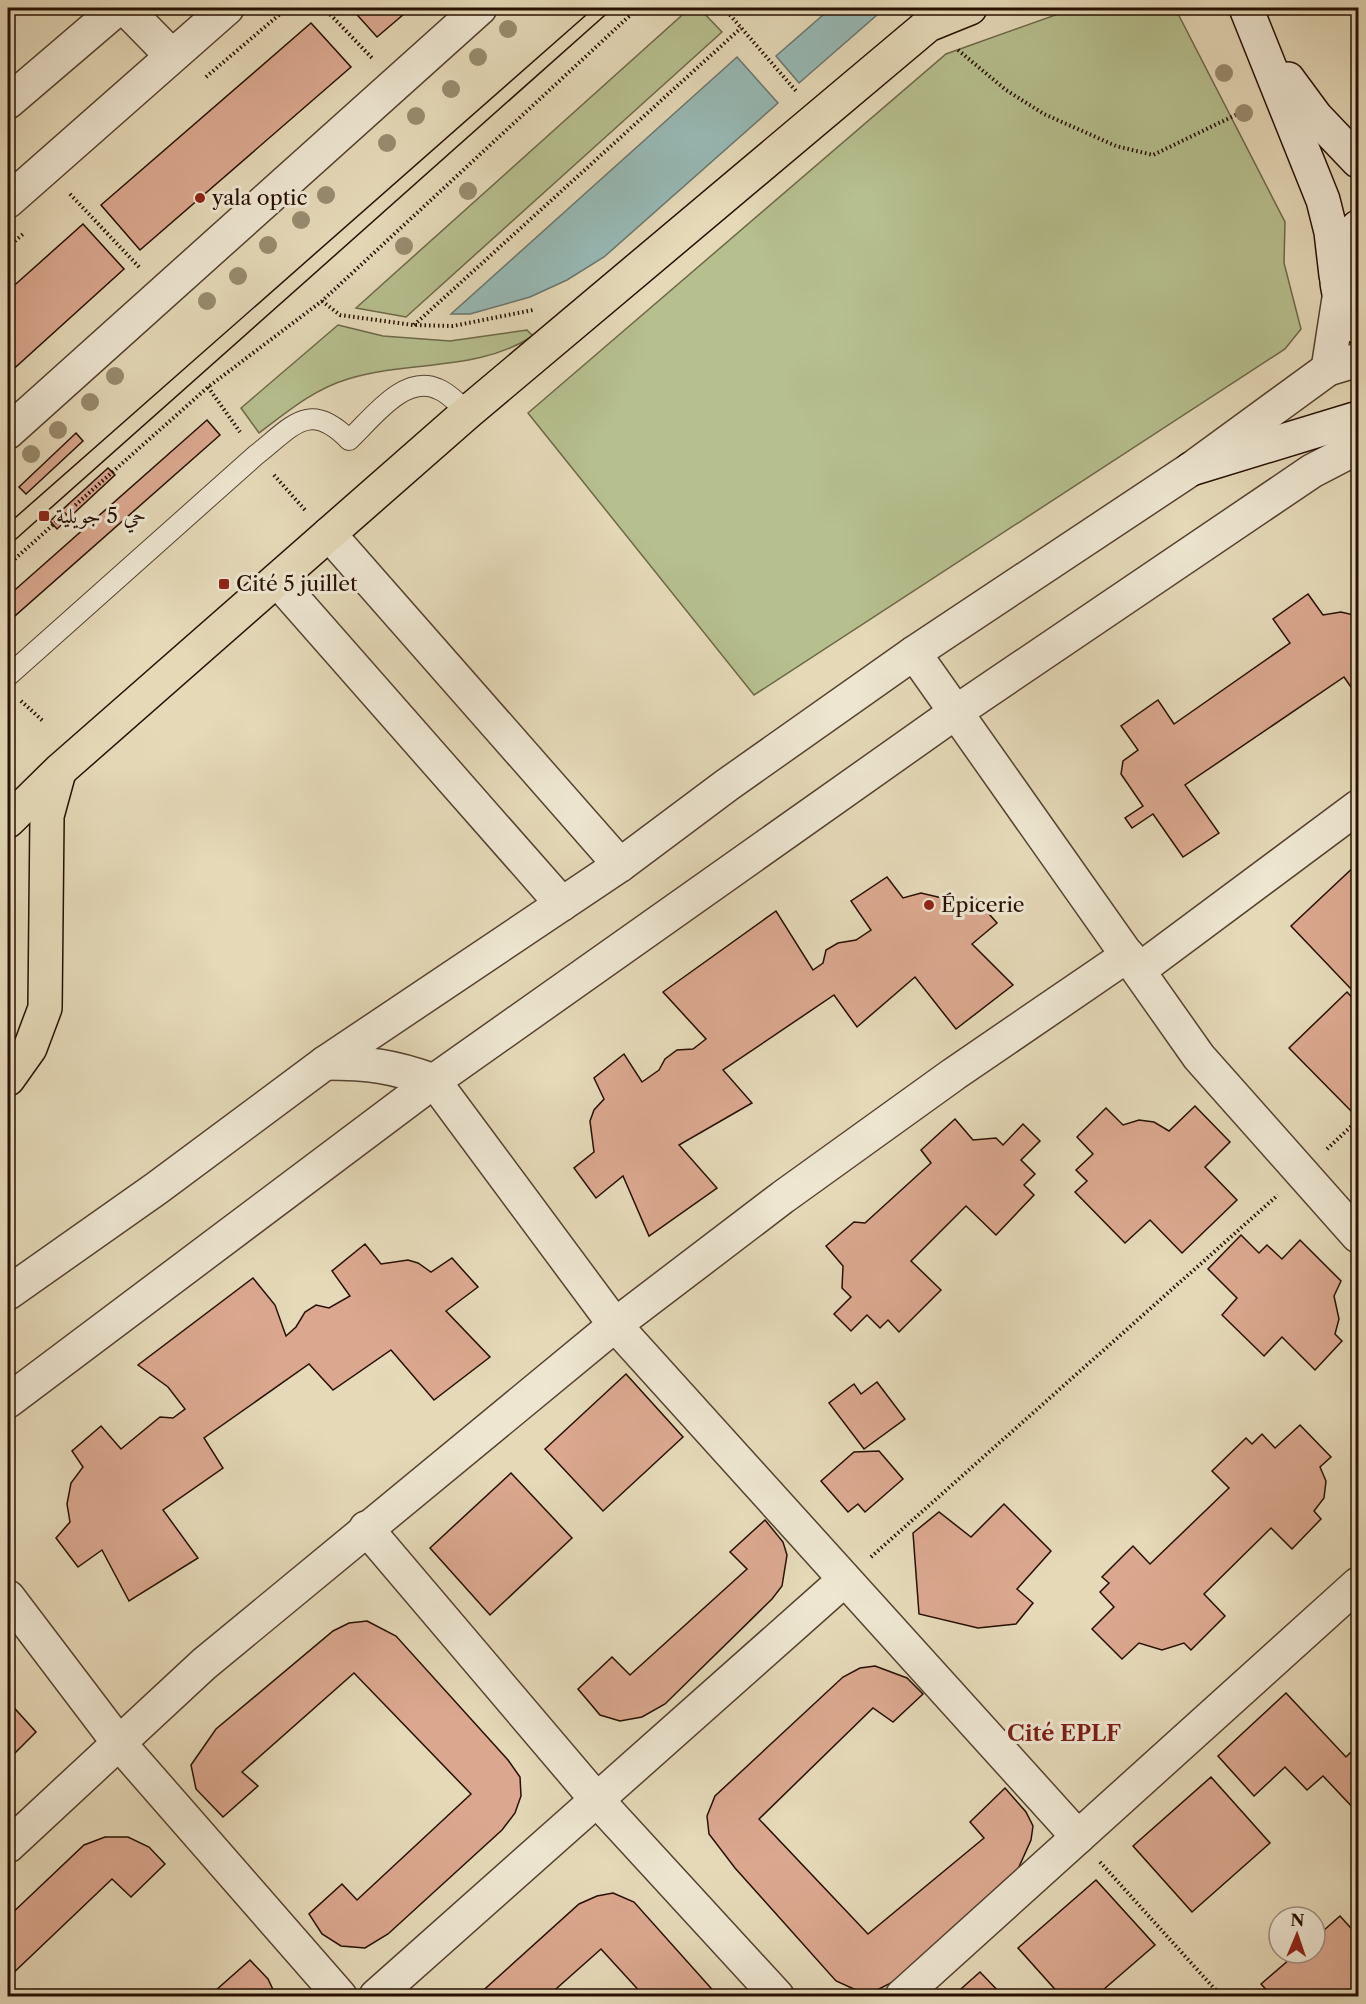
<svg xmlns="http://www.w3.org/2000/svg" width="1366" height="2004" viewBox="0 0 1366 2004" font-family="'Libre Caslon Text',Amiri,serif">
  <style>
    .green { fill: #b6bf8e; stroke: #6e6848; stroke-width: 1.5 }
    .water { fill: #97b9b5; stroke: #6a756e; stroke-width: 1.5 }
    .building { fill: #dba88f; stroke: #271003; stroke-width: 1.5 }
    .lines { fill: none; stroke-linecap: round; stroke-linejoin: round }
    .lane-casing { stroke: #564230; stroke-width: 22 }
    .street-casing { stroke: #564230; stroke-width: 36 }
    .secondary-casing { stroke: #271003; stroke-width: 36 }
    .primary-casing { stroke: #271003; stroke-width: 36 }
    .path { stroke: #271003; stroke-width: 4; stroke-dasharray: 1.5 3; stroke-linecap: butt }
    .lane { stroke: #eee6d1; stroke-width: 20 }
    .street { stroke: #eee6d1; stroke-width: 33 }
    .secondary { stroke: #eee6d1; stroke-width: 33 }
    .primary { stroke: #e5d9b8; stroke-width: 33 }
    .tram { stroke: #271003; stroke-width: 1.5 }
    .tree { fill: #988c6f }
    .poi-dot { fill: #8f2418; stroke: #eee6d1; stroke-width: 2 }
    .labels { text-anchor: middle; stroke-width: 6; stroke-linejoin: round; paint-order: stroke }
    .poi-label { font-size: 21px; fill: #271003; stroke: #eee6d1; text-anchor: start }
    .neighbourhood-label { font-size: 22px; font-weight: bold; fill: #7a1f14; stroke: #eee6d1 }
  </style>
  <rect width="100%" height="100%" fill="#e5d9b8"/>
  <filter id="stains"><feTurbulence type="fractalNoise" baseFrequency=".00333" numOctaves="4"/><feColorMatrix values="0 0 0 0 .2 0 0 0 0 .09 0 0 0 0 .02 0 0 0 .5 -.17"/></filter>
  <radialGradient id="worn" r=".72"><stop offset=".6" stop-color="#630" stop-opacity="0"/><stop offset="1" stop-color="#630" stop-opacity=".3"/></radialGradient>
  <g class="green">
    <polygon points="690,8 699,8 722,32 406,317 356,308"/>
    <polygon points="1075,8 1175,8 1285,222 1284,263 1301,329 1285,349 754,695 528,413 946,54"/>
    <path d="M338 325 383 336 450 341 527 330 533 336C477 372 410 360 348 379 314 389 287 412 259 433L241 408Z"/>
  </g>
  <g class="water">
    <polygon points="831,8 885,8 799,83 776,56"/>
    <polygon points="737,57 778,103 604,257 567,280 530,297 470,314 451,314"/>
  </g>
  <g class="building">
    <polygon points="351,8 411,8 377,37"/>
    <polygon points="311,23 351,67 140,250 101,205"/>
    <polygon points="83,224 124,269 8,374 8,291"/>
    <polygon points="207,420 220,435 8,622 8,596"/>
    <polygon points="76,433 83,441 26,494 19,487"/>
    <polygon points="108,468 115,475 57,529 50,521"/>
    <polygon points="1308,594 1323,615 1341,612 1358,616 1358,697 1344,677 1185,785 1219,833 1183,857 1153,814 1132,828 1125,818 1143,806 1121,774 1123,761 1138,750 1121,726 1158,700 1174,724 1290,643 1273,619"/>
    <polygon points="1358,863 1358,982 1351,989 1291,926"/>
    <polygon points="887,877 903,898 921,893 942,898 959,909 975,898 997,923 972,944 1013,985 956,1029 915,977 857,1027 834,995 723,1070 752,1103 679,1145 717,1188 649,1236 623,1176 596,1198 574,1168 594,1152 590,1121 594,1110 604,1099 594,1078 624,1054 642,1082 659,1070 665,1059 677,1050 693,1049 706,1039 663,992 776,911 813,970 823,963 826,950 838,943 856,940 871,930 851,901"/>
    <polygon points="1347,992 1358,1004 1358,1106 1352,1112 1289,1048"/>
    <polygon points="1195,1106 1230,1142 1205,1167 1237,1200 1182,1253 1150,1220 1125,1243 1075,1192 1087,1181 1076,1170 1093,1154 1077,1137 1106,1108 1123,1125 1139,1120 1154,1122 1169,1131"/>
    <polygon points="955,1119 973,1140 996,1138 1003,1145 1023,1124 1040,1141 1021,1160 1035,1174 1024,1185 1034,1195 996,1235 966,1206 911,1261 941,1290 899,1332 888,1320 880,1328 867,1315 851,1331 834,1314 851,1297 842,1288 843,1266 826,1246 854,1222 865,1223 931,1163 921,1150"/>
    <polygon points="1241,1235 1259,1253 1267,1245 1282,1259 1300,1240 1341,1281 1334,1296 1339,1319 1335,1334 1342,1341 1315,1370 1282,1337 1264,1356 1222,1315 1237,1298 1208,1269"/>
    <polygon points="365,1244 381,1264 408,1260 418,1263 431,1272 452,1258 478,1287 446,1311 490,1357 434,1400 391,1350 333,1390 309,1364 204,1438 223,1468 163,1510 198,1558 129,1601 102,1550 78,1567 56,1538 70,1522 67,1504 71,1483 83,1467 72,1451 101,1426 121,1449 160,1417 173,1418 185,1409 168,1387 138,1365 253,1278 275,1305 286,1336 296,1327 305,1312 316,1305 329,1308 350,1296 332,1271"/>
    <polygon points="626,1374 683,1437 603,1511 545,1449"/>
    <polygon points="877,1382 905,1419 864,1449 829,1403 854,1384 861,1394"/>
    <polygon points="1300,1425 1331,1457 1320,1467 1326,1481 1324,1498 1314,1511 1321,1519 1292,1549 1271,1528 1204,1594 1225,1616 1191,1650 1184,1643 1162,1650 1139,1643 1122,1659 1092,1629 1114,1607 1100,1592 1109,1583 1102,1577 1133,1546 1150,1564 1229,1488 1212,1471 1246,1438 1252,1444 1262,1434 1275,1448"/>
    <polygon points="879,1451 903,1479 865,1512 858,1504 848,1512 821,1481 854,1452"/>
    <polygon points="511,1473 572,1538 490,1615 430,1548"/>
    <polygon points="1004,1504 1051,1551 1017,1589 1033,1603 1016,1624 978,1628 919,1614 913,1533 939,1512 971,1537"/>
    <polygon points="765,1520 783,1542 787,1555 782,1586 772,1599 665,1704 642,1717 620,1721 600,1715 578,1689 612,1657 630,1675 747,1569 730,1552"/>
    <polygon points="367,1621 396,1636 508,1760 520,1777 521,1796 515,1813 502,1830 388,1934 365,1948 341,1946 322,1934 309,1914 342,1884 357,1900 471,1794 354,1673 242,1772 258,1786 223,1817 196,1789 191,1765 216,1729 333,1631 349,1623"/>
    <polygon points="875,1666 907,1678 923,1694 893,1722 873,1708 759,1819 868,1934 984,1838 970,1822 1005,1788 1026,1812 1033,1826 1031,1840 1018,1869 899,1979 873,1992 856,1990 836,1981 735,1868 709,1834 707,1816 715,1796 843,1677 860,1668"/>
    <polygon points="1286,1693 1346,1757 1358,1745 1358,1813 1323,1776 1307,1790 1285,1767 1254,1796 1218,1756"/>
    <polygon points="8,1701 36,1732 8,1760"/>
    <polygon points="1211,1777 1270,1843 1192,1912 1133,1846"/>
    <polygon points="105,1837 128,1837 149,1847 165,1864 131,1897 112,1879 8,1978 8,1917 84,1845"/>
    <polygon points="1096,1880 1155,1945 1096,1996 1061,1996 1018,1948"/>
    <polygon points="613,1893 634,1902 718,1996 644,1996 601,1949 548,1996 477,1996 579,1904 597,1896"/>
    <polygon points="1340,1916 1358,1936 1358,1996 1272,1996 1261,1984 1297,1953 1315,1953 1315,1938"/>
    <polygon points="250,1960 268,1979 276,1996 221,1996 215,1991"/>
    <polygon points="980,1972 1003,1996 953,1996"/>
  </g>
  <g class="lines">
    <defs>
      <path id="lane" d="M8 676 256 455C292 427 309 399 349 440 371 420 404 373 438 389 449 393 459 405 468 412"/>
      <g id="street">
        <polyline points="125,8 171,55"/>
        <polyline points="8,102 118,8"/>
        <polyline points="8,201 227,8"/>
        <polyline points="1339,298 1328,369 1358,360"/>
        <polyline points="8,432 480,8"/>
        <polyline points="329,534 620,865"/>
        <polyline points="277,580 562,904"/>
        <polyline points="914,653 1199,1057 1358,1236"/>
        <polyline points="1139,970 1358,807"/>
        <path d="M325 1063C369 1063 392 1066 434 1081"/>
        <polyline points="8,1293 157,1188 325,1063 620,865 727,785 914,653 1191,469 1328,369"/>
        <polyline points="8,1401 434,1081"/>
        <polyline points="366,1528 597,1800 777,1996"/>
        <polyline points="8,1597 118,1742 340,1996"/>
        <polyline points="1078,1837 615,1325 434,1081 956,712 1312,471 1358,447"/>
        <polyline points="8,1846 204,1664 615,1325 783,1197 954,1074 1128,955"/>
        <polyline points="376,1996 843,1581"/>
        <polyline points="902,1996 1358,1584"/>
      </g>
      <g id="secondary">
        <polyline points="1246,8 1323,200 1331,232 1336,275"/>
        <polyline points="1288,79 1316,117 1358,161"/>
        <path d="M1358 227C1327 254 1332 300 1358 327"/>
        <polyline points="1191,469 1358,418"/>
      </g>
      <g id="primary">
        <polyline points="8,821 59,771 468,412 928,25 970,8"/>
        <polyline points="8,1079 30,1048 45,1008 47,816 59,772"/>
      </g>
    </defs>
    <use href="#lane" class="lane-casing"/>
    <use href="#street" class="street-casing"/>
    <use href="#secondary" class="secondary-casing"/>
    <use href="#primary" class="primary-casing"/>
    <g class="path">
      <polyline points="324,8 373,59"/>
      <polyline points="724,8 796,91"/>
      <polyline points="958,50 1006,90 1044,114 1116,146 1153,155 1250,108"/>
      <polyline points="206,77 287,8"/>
      <polyline points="70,194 139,267"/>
      <polyline points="8,247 23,234"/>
      <polyline points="322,301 340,315 413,325 453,326 533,310"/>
      <polyline points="414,325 741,28"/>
      <polyline points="208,387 240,432"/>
      <polyline points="274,475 305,510"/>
      <polyline points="8,565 208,387 322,301 638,8"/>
      <polyline points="21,701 43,721"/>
      <polyline points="1327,1149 1358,1120"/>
      <polyline points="871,1557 1278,1195"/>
      <polyline points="1100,1862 1221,1996"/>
    </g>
    <use href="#lane" class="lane"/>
    <use href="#street" class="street"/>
    <use href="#secondary" class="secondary"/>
    <use href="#primary" class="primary"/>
    <g class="tram">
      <polyline points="8,524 594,8"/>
      <polyline points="8,546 613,8"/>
    </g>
  </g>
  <g class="tree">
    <circle cx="508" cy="29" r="9"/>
    <circle cx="478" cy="57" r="9"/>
    <circle cx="1224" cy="73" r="9"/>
    <circle cx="451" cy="89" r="9"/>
    <circle cx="1244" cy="113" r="9"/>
    <circle cx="416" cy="116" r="9"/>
    <circle cx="387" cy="143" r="9"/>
    <circle cx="468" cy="191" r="9"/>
    <circle cx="326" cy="195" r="9"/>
    <circle cx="301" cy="220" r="9"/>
    <circle cx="268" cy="245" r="9"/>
    <circle cx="404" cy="246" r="9"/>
    <circle cx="238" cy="276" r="9"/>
    <circle cx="207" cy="301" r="9"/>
    <circle cx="115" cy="376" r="9"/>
    <circle cx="90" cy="402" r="9"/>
    <circle cx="58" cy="430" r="9"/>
    <circle cx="31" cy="454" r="9"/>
  </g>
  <g class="poi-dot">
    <circle cx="200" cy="198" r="6"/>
    <rect x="38" y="510" width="12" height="12" rx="3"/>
    <rect x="218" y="578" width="12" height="12" rx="3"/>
    <circle cx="929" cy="905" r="6"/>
  </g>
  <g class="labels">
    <g class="poi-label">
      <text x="212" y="205">yala optic</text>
      <text x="56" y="523">حي 5 جويلية</text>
      <text x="236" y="591">Cité 5 juillet</text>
      <text x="941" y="912">Épicerie</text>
    </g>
    <g class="neighbourhood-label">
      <text x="1064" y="1741">Cité EPLF</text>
    </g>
  </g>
  <rect width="1366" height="2004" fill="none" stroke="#e5d9b8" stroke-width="30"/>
  <rect x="9" y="9" width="1348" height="1986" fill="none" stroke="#271003" stroke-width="3"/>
  <rect x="15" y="15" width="1336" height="1974" fill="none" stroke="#271003" stroke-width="1.5"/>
  <g transform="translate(1297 1935) rotate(2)"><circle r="28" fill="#eee6d1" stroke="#9e907f" stroke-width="1.5"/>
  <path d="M0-4.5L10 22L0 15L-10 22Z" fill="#8f2418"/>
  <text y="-9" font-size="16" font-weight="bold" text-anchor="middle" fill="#271003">N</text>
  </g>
  <rect width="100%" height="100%" filter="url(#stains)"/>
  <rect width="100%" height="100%" fill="url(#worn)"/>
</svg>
